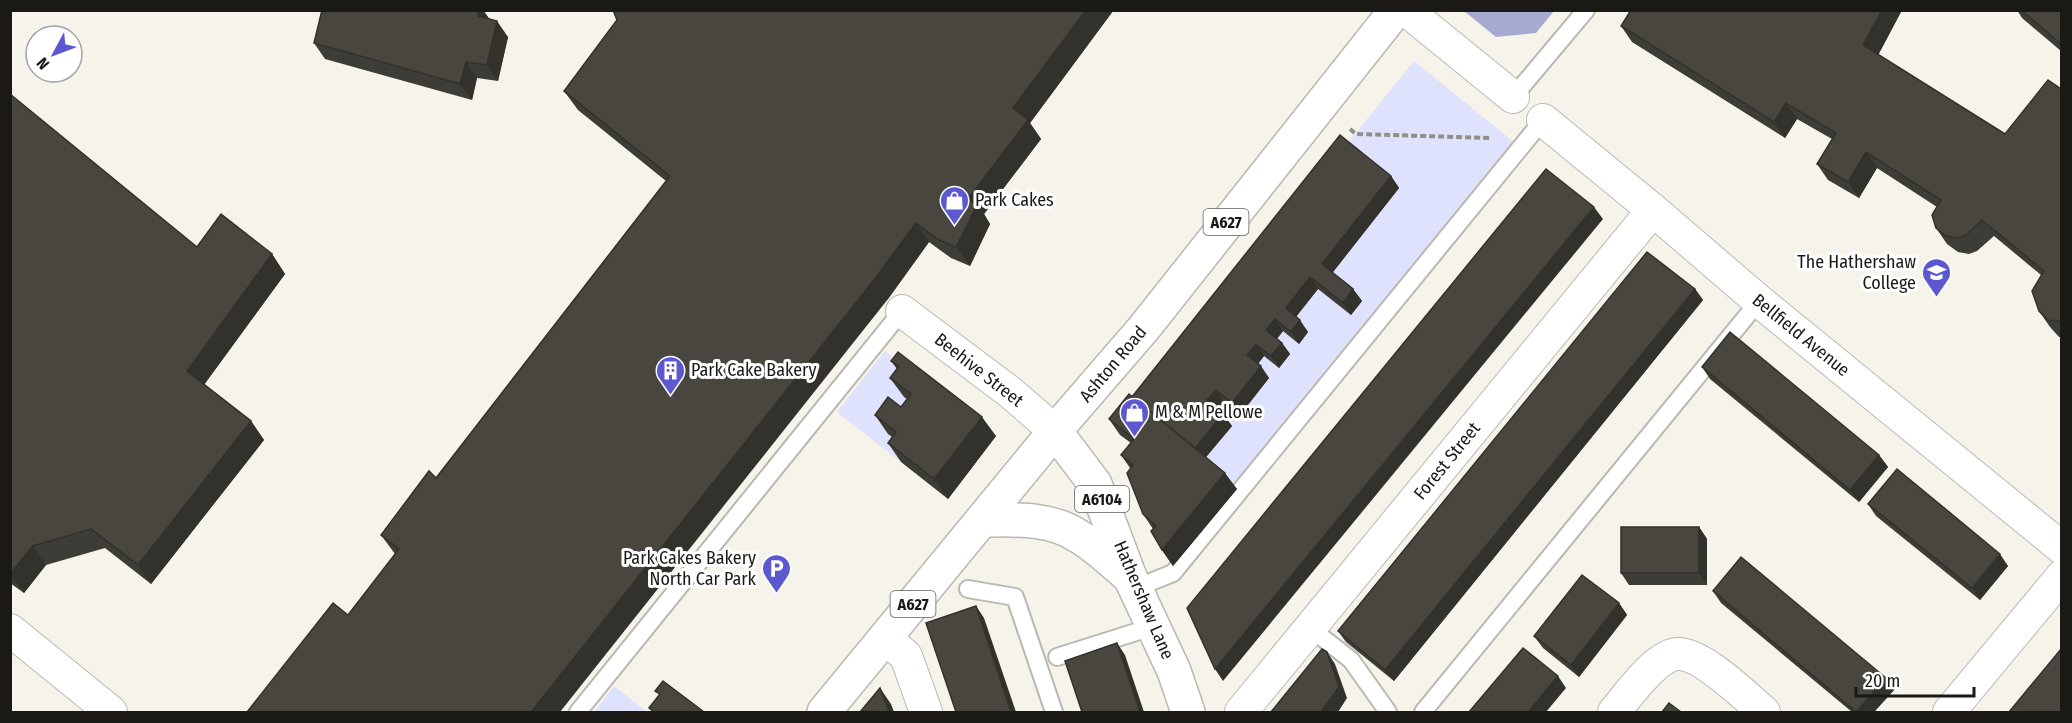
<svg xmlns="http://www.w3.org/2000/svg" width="2072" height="723" viewBox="0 0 2072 723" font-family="'Fira Sans Condensed',sans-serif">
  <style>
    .green { fill: #dfe2fd }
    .forest { fill: #a6aad3 }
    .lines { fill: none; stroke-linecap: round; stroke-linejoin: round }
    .lane-casing { stroke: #bab8b0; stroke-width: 20 }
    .street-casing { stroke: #bab8b0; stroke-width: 34 }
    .primary-casing { stroke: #bab8b0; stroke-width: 36 }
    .highway-casing { stroke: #bab8b0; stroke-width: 36 }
    .path { stroke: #908f88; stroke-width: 4; stroke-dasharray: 6 3; stroke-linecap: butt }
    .lane { stroke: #fff; stroke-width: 16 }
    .street { stroke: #fff; stroke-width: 32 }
    .primary { stroke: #fff; stroke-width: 33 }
    .highway { stroke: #fff; stroke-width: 33 }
    .wall { fill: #3e3c36 }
    .shaded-wall { fill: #32312c }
    .building { fill: #48463f; stroke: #32312c; stroke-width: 1.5 }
    .labels { text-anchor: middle; stroke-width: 6; stroke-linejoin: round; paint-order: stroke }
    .shield { fill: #fff; stroke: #5f5e5c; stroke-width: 1.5 }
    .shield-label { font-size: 16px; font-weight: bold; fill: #1a1916 }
    .poi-label { font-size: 18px; fill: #1a1916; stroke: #fff; text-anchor: start }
    .street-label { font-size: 18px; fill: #1a1916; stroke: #fff }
  </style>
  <rect width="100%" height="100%" fill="#f5f3ea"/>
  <g class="green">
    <polygon points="1414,61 1515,143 1237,489 1202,462 1232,426 1216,412 1224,402 1240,414 1255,367 1283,331 1299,343 1308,332 1294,319 1318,289 1351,314 1330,276 1346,145"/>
    <polygon points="885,351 911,371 925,413 889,435 910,451 901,462 837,412"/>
    <polygon points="614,686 647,712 597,712 595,711"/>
  </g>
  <polygon class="forest" points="1464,11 1554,11 1536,33 1496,37"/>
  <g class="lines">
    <defs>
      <g id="lane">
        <polyline points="1513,97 1586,10"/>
        <polyline points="1136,588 1173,573 1543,120"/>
        <polyline points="968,589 1015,597 1054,712"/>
        <polyline points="1310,628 1351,660 1388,712"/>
        <polyline points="1057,657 1155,626"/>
        <polyline points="578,712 902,311"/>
        <polyline points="1423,712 1759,301"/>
      </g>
      <g id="street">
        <polyline points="1406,10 1513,97"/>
        <polyline points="1543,120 1653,210 1759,301 2062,548"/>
        <polyline points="902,311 1011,393 1055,431"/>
        <polyline points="10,630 111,712"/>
        <polyline points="885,638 906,656 926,712"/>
        <polyline points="1241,712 1653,210"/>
        <path d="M1614 712C1627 697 1655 656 1677 654 1701 652 1746 697 1764 712"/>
        <polyline points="1949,712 2062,576"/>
      </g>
      <g id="primary">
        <polyline points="1055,431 1095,484 1130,577 1174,671 1188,712"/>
        <path d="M982 520C1014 520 1050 517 1078 536 1097 547 1113 563 1130 577"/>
      </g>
      <polyline id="highway" points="824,712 1055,431 1144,328 1396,10"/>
    </defs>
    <use href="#lane" class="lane-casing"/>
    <use href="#street" class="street-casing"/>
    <use href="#primary" class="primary-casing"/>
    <use href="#highway" class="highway-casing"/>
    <polyline class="path" points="1350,129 1356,134 1491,138"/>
    <use href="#lane" class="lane"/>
    <use href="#street" class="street"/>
    <use href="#primary" class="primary"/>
    <use href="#highway" class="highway"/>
  </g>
  <g class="wall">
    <polygon points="322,10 483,10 489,19 508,37 498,81 477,78 472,100 325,59 314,43"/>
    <polygon points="613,10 1112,10 1113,11 1030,123 1041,139 984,214 990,224 970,266 951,258 929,242 888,299 348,615 395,554 381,535 436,478 666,181 578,110 564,91 617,20"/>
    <polygon points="1631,10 1902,10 1878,55 2005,134 2061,89 2061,337 2059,337 2050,327 2039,311 2041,275 1994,236 1977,251 1969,254 1958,252 1947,244 1936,228 1937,207 1877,168 1859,198 1828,180 1817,164 1832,139 1797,119 1785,138 1632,42 1621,26"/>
    <polygon points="2017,10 2061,10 2061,51 2022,18"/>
    <polygon points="10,94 197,247 272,254 285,274 204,385 251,421 264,440 151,584 105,548 46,565 24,593 10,583"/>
    <polygon points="1391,176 1399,188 1332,273 1353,289 1362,301 1351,315 1318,289 1296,317 1308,332 1299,344 1283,331 1277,339 1282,343 1290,354 1279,368 1264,356 1258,364 1269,378 1240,415 1224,402 1218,409 1232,426 1206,457 1237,489 1173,566 1162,550 1153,529 1143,514 1130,468 1121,455 1131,443 1120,435 1109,419 1132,397"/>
    <polygon points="1695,289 1703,300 1394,681 1346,642 1338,631"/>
    <polygon points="891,361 996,436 948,499 901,462 888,443 892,437 888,434 875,415 901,407 907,399 904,397 890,378 897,369"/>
    <polygon points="1702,367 1879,455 1888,467 1859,502 1710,379"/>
    <polygon points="1868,504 2008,566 1980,600 1876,516"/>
    <polygon points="1699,527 1707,539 1707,585 1629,585 1621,573"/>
    <polygon points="1713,591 1894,690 1874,712 1852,712 1721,603"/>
    <polygon points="1619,603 1627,615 1579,677 1543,648 1534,636"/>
  </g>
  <g class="shaded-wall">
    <polygon points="479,10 483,10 491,21 478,16"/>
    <polygon points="1086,10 1112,10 1113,11 1030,123 1041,139 984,214 990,224 970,266 956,247 968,199 1013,108"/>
    <polygon points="1882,10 1902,10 1875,61 1863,45"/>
    <polygon points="497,21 508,37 498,81 487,65"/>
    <polygon points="466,62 477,78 472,100 460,84"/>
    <polygon points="1786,103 1797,119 1785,138 1774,122"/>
    <polygon points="1866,152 1877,168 1859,198 1848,182"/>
    <polygon points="1391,176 1399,188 1330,276 1322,264"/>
    <polygon points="1594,207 1603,219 1223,681 1215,669"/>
    <polygon points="916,223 929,242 888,299 560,712 531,712"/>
    <polygon points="272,254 285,274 200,390 187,371"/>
    <polygon points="1310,277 1318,289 1294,319 1286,308"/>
    <polygon points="1353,289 1362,301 1351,315 1343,303"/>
    <polygon points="1695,289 1703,300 1394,681 1385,670"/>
    <polygon points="1275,319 1283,331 1274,342 1266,330"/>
    <polygon points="1300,320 1308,332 1299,344 1291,332"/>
    <polygon points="1282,343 1290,354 1279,368 1271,356"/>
    <polygon points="1256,345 1264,356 1255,367 1247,355"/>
    <polygon points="1261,366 1269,378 1240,415 1232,403"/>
    <polygon points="1216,390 1224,402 1216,412 1207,400"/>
    <polygon points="1223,414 1232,426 1202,462 1194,450"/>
    <polygon points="982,417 996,436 948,499 934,479"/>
    <polygon points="251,421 264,440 151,584 138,565"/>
    <polygon points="1879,455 1888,467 1859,502 1850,490"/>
    <polygon points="1225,473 1237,489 1173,566 1162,550"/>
    <polygon points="1699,527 1707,539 1707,585 1699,573"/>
    <polygon points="33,546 46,565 24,593 10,574"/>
    <polygon points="2000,554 2008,566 1980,600 1972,588"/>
    <polygon points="1619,603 1627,615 1579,677 1571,665"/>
    <polygon points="976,606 984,618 1016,712 1011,712"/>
    <polygon points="1117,643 1125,655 1144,712 1140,712"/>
    <polygon points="1327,652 1335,664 1347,698 1338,712 1321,712"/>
    <polygon points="1558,676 1566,688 1546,712 1528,712"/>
    <polygon points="1886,678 1894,690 1874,712 1856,712"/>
    <polygon points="880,688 891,704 894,712 889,712"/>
  </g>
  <g class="building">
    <polygon points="322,10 479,10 478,16 497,21 487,65 466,62 460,84 314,43"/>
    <polygon points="613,10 1086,10 1013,108 1028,120 968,199 977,205 956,247 937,239 916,223 874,280 531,712 247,712 333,603 348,615 399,549 381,535 429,471 436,478 670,176 564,91 617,20"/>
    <polygon points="1631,10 1882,10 1863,45 2005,134 2048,80 2061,89 2061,319 2058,321 2048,320 2039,311 2032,291 2044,271 1982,220 1966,235 1958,238 1946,236 1936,228 1932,215 1941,200 1866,152 1848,182 1817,164 1836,133 1786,103 1774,122 1621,26"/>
    <polygon points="2021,10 2061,10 2061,44"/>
    <polygon points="10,94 197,247 221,214 272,254 187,371 251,421 138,565 91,529 33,546 10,574"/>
    <polygon points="1340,135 1391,176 1322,264 1353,289 1343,303 1310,277 1286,308 1300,320 1291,332 1275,319 1266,330 1282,343 1271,356 1256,345 1247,355 1261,366 1232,403 1216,390 1207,400 1223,414 1195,448 1132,397"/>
    <polygon points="1546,169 1594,207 1215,669 1187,608"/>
    <polygon points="1647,252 1695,289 1385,670 1338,631"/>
    <polygon points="1730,332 1879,455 1850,490 1702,367"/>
    <polygon points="898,352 982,417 934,479 888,443 896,432 875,415 888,397 901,407 911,394 890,378 899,366 891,361"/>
    <polygon points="1129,394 1225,473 1162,550 1151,531 1156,526 1143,514 1127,473 1133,465 1121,455 1134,439 1109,419"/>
    <polygon points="1897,469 2000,554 1972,588 1868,504"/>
    <rect x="1621" y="527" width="78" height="46"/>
    <polygon points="1741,557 1886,678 1856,712 1713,591"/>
    <polygon points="1582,575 1619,603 1571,665 1534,636"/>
    <polygon points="976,606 1011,712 956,712 926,623"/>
    <polygon points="1117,643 1140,712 1082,712 1065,661"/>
    <polygon points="1523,648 1558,676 1528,712 1469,712"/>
    <polygon points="1322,649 1327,652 1339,687 1321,712 1271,712"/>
    <polygon points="2061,649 2061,712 2009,712"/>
    <polygon points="663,681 704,712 654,712 649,708 660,694 655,691"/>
    <polygon points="880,688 889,712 860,712"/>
    <polygon points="1669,703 1681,712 1662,712"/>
  </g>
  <defs>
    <symbol id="shop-pin" viewBox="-11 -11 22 30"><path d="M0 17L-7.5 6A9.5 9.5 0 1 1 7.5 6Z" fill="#5c58d0" stroke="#fff"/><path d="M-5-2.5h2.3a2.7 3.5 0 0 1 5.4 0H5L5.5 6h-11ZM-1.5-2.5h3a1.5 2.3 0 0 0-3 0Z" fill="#fff"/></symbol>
    <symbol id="school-pin" viewBox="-11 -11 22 30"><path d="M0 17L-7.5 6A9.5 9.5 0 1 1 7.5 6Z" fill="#5c58d0" stroke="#fff"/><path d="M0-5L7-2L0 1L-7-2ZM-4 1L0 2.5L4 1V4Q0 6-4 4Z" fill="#fff"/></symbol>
    <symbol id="building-pin" viewBox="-11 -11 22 30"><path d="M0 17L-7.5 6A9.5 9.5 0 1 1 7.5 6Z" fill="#5c58d0" stroke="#fff"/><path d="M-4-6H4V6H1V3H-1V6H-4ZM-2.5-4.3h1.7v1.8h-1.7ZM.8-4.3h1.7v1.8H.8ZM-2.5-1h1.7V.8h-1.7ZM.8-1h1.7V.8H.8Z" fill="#fff"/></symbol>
    <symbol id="parking-pin" viewBox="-11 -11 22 30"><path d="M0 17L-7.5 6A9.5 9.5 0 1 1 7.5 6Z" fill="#5c58d0" stroke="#fff"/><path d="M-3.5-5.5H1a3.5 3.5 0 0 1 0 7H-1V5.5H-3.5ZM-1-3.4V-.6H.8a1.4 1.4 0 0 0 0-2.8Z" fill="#fff"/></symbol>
  </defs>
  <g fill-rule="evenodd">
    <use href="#shop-pin" x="938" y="184" width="33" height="45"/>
    <use href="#school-pin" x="1920" y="256" width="33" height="45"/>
    <use href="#building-pin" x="654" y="354" width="33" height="45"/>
    <use href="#shop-pin" x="1118" y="396" width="33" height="45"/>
    <use href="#parking-pin" x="760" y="552" width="33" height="45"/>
  </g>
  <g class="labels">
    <g class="shield">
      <rect x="1203.5" y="209" width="45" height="26" rx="4.5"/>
      <rect x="1075" y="486" width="54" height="26" rx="4.5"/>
      <rect x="890.5" y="591" width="45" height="26" rx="4.5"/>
    </g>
    <g class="shield-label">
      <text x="1226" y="228">A627</text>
      <text x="1102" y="505">A6104</text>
      <text x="913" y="610">A627</text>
    </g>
    <g class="poi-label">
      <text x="975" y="206">Park Cakes</text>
      <text x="1916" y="268" text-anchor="end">The Hathershaw<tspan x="1916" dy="21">College</tspan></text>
      <text x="691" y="376">Park Cake Bakery</text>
      <text x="1155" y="418">M &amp; M Pellowe</text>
      <text x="756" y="564" text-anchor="end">Park Cakes Bakery<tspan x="756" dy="21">North Car Park</tspan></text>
    </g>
    <g class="street-label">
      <text transform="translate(1801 335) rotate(39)" y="6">Bellfield Avenue</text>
      <text transform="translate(1113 364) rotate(-50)" y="6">Ashton Road</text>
      <text transform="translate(979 370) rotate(38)" y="6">Beehive Street</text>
      <text transform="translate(1447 461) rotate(-51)" y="6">Forest Street</text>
      <text transform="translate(1144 600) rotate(67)" y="6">Hathershaw Lane</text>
    </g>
  </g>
  <rect width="2072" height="723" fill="none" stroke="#1a1916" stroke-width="24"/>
  <g transform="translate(54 54) rotate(229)"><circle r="28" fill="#ffffff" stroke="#a3a3a2" stroke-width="1.5"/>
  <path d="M0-4.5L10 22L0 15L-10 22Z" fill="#5c58d0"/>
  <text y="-9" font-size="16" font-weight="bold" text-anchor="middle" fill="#1a1916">N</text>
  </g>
  <path d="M1856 687v9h118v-9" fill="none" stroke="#1a1916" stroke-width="3"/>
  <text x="1865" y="687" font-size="18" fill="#1a1916" stroke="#ffffff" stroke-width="4.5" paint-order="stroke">20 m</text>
</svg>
